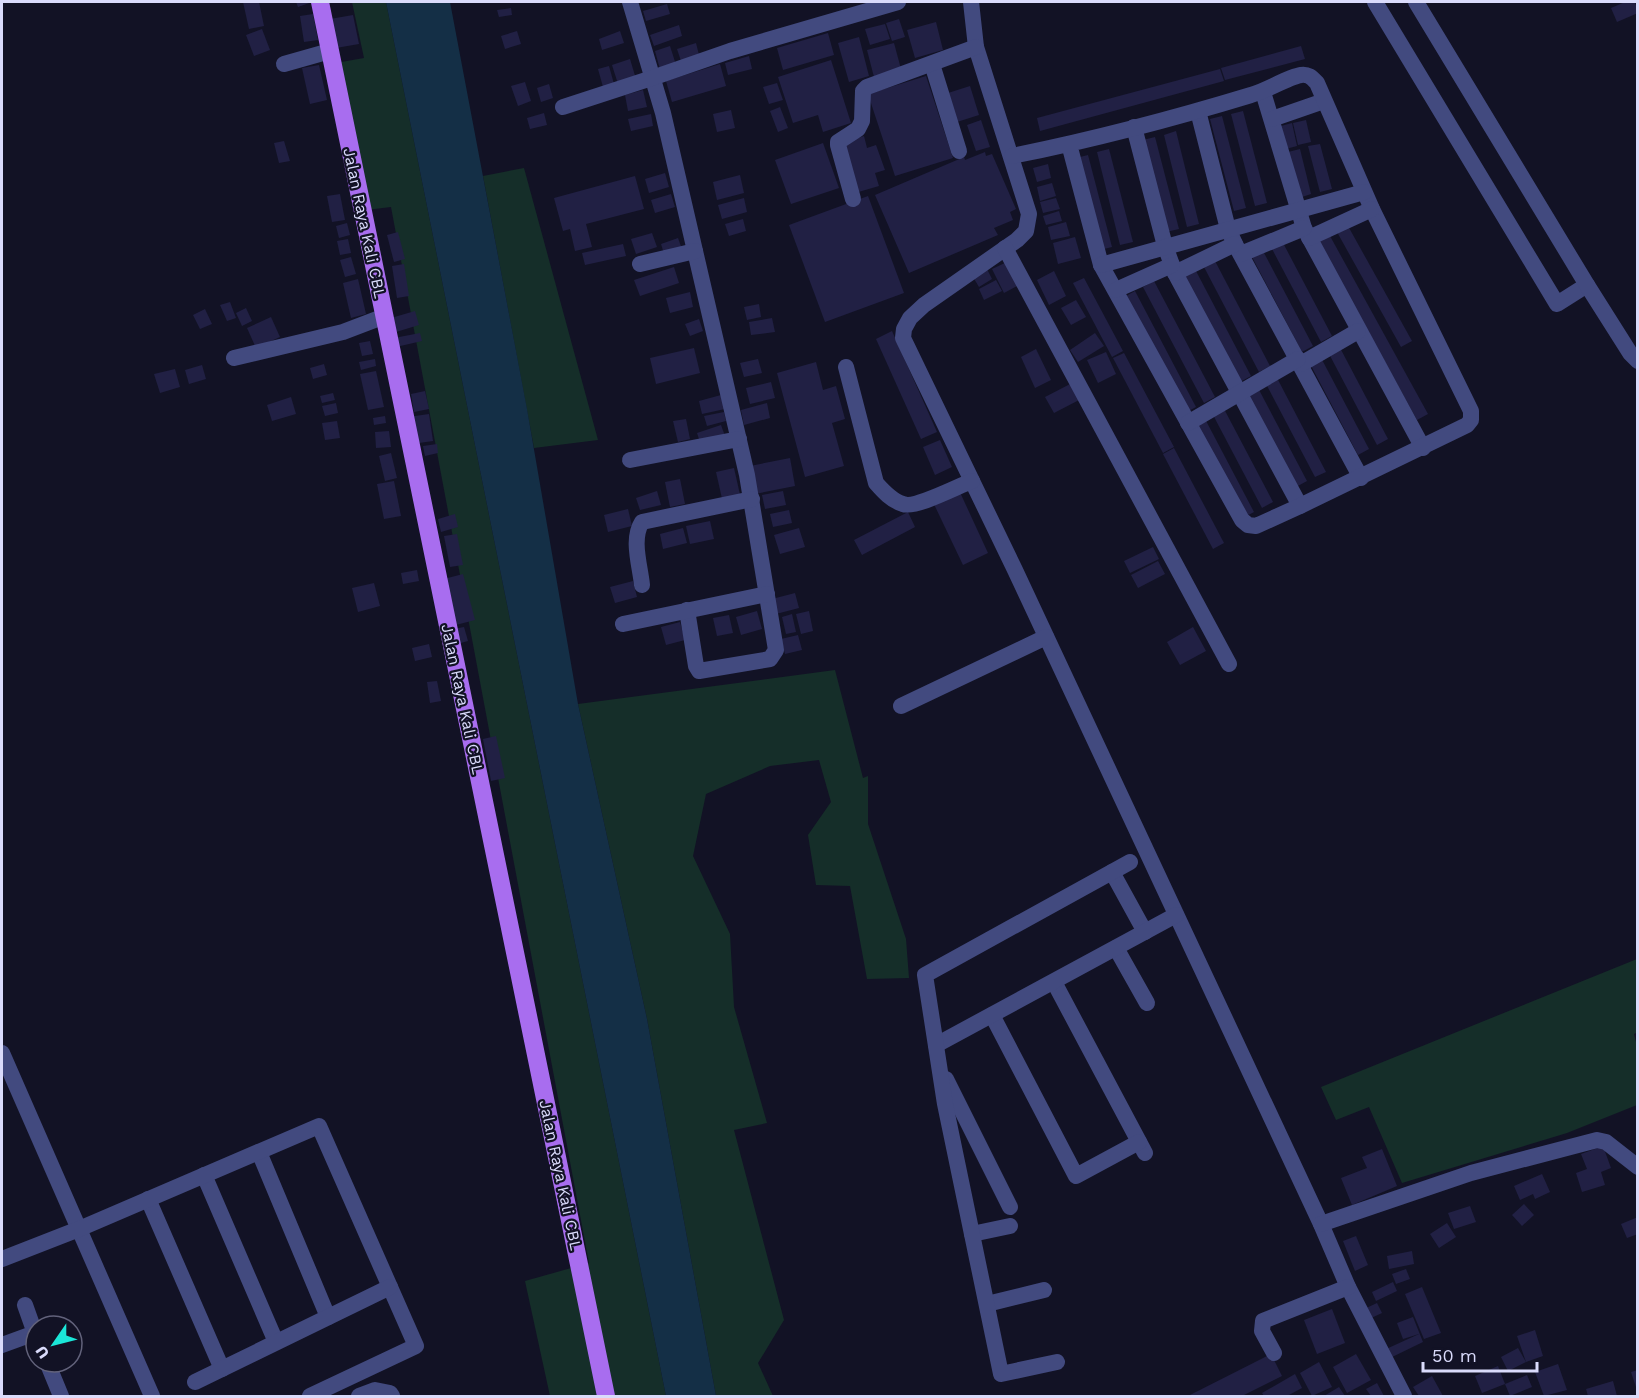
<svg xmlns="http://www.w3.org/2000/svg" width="1639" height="1398" viewBox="0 0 1639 1398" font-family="'Work Sans',sans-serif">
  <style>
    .green { fill: #152e29 }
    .water { fill: #142f46 }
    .building { fill: #212044 }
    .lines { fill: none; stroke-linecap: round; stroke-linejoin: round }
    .minor { stroke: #424a7f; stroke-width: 16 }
    .major { stroke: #a86def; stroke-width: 18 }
    .labels { text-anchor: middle; stroke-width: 4.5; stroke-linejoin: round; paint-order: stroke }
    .street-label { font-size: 16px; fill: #dadbfb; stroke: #121225 }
  </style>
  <rect width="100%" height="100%" fill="#121225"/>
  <g class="green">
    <polygon points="352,2 386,2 666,1396 550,1396 525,1281 589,1263 391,207 366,210 330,64 364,58"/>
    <polygon points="524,168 598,440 534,448 483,176"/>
    <polygon points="835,670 863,778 868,776 868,824 906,939 909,978 867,979 850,886 816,885 808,835 831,802 819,760 770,766 706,794 693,856 730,934 734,1007 767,1123 734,1130 784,1320 758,1363 773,1396 716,1396 647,1019 578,704"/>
    <polygon points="1637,959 1638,1032 1634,1034 1638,1050 1637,1105 1567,1133 1402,1183 1369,1107 1336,1120 1321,1087"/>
  </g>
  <polygon class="water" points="386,2 450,2 527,409 578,704 647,1019 716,1396 666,1396"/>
  <g class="building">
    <polygon points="243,2 259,2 264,26 249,29"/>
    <polygon points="296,2 312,2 298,7"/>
    <polygon points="1625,2 1635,2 1638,13 1617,22 1611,8"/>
    <polygon points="667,4 670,14 646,21 643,11"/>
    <polygon points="511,8 512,15 499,17 497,10"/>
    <polygon points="313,14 318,40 304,42 300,16"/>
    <polygon points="353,15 359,44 336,48 330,19"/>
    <polygon points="899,19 905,37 892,41 886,23"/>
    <polygon points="936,22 943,50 915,58 907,30"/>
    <polygon points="885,24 890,39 870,45 865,29"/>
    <polygon points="679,25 682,36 654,46 650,35"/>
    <polygon points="262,29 270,50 254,56 246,35"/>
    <polygon points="517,31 521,44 505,49 501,36"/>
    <polygon points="620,31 624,43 602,50 599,39"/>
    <polygon points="828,33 834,55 783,70 777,48"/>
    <polygon points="859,37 869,76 849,82 838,43"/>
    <polygon points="696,43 700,59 682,64 677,49"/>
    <polygon points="894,43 901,69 874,77 867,50"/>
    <polygon points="670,46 677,68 661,73 655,51"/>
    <polygon points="1301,46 1305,59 1225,80 1221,68"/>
    <polygon points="749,56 752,69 728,75 725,63"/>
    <polygon points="630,59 636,79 618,84 612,65"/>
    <polygon points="831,60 851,123 823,132 818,115 793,123 778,77"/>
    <polygon points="720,64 726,86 672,102 666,81"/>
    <polygon points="319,65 327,100 310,104 302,68"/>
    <polygon points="609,66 614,84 603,87 598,69"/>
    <polygon points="1220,69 1224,81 1040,131 1037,118"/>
    <polygon points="926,76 953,158 895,176 868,94"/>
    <polygon points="525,82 531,101 518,106 511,86"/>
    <polygon points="777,83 783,100 769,104 763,87"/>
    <polygon points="549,84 553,98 541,102 537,88"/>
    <polygon points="970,86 979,115 957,122 948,93"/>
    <polygon points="643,90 647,107 628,111 625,95"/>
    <polygon points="780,107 788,128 778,132 770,111"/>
    <polygon points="731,110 735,128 717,132 713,114"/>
    <polygon points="1243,111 1267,203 1255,206 1231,114"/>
    <polygon points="544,113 547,125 530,129 527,118"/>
    <polygon points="651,114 653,126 631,131 628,119"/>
    <polygon points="1222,116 1246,208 1234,211 1210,119"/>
    <polygon points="981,120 990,147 976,151 967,125"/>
    <polygon points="1306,120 1311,142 1298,145 1293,123"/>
    <polygon points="1292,123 1297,146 1282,150 1277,127"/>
    <polygon points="1176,131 1199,224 1187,227 1164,135"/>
    <polygon points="864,136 867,148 876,145 885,170 875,173 879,186 855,193 840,144"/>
    <polygon points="1155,137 1179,229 1166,232 1143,140"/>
    <polygon points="284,141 290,161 279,163 274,143"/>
    <polygon points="823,143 839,188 791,204 775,160"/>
    <polygon points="1320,144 1332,189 1320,192 1308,146"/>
    <polygon points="1109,149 1133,242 1120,245 1097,152"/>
    <polygon points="1300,149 1311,194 1299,198 1288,152"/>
    <polygon points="985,152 986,156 992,154 1016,209 1010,212 1013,220 994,228 998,235 909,273 875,195 964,157 965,160"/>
    <polygon points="1088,155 1112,247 1100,250 1076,158"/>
    <polygon points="1048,164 1051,178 1037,182 1033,168"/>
    <polygon points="665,173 669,187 649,193 645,179"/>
    <polygon points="740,175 744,193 717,200 713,182"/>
    <polygon points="635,176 644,209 586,224 592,247 575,251 570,229 563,231 554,198"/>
    <polygon points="1052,183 1056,196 1040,201 1037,187"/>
    <polygon points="340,194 345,220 332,222 327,196"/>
    <polygon points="671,194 675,207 655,213 651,200"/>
    <polygon points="868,196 904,293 825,322 789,225"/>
    <polygon points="744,198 747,212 722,219 718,205"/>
    <polygon points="1056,198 1060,209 1043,213 1040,202"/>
    <polygon points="1059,211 1062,221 1046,225 1043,216"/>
    <polygon points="743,219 746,231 729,236 725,224"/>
    <polygon points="1066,222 1070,236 1051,240 1048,227"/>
    <polygon points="347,223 350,235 339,238 336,226"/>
    <polygon points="1348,226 1412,341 1401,347 1337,232"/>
    <polygon points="398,232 405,259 394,262 387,235"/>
    <polygon points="652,233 657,247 636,254 631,239"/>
    <polygon points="1330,236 1428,414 1417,420 1319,242"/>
    <polygon points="1075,237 1081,258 1058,264 1053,243"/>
    <polygon points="678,238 683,252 665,257 661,244"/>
    <polygon points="348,239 351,253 340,255 337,241"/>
    <polygon points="1282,241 1332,336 1321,342 1271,247"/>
    <polygon points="623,244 626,256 585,265 582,253"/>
    <polygon points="1263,251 1313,346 1302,352 1252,257"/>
    <polygon points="351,257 356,274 345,277 340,260"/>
    <polygon points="1215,261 1270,366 1259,372 1204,267"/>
    <polygon points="1007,262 1019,285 1004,293 992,269"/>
    <polygon points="404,264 409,296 397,298 392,266"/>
    <polygon points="674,267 679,283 640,296 634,280"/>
    <polygon points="987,269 992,279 979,287 973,277"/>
    <polygon points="1054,271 1066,296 1049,305 1037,280"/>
    <polygon points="1196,271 1251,376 1240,382 1185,277"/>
    <polygon points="1084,278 1123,351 1112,357 1073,283"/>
    <polygon points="358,279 366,314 351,318 343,283"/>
    <polygon points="996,280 1002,291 984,300 979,289"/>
    <polygon points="1154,281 1215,397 1204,403 1143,287"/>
    <polygon points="1135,291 1196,407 1185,413 1124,297"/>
    <polygon points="690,292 693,307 670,313 666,298"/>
    <polygon points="1076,300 1086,317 1071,325 1061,308"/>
    <polygon points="230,302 236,318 227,321 220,305"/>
    <polygon points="759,304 761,317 747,320 744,307"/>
    <polygon points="246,308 252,321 242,326 236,313"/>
    <polygon points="205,309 212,324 200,329 193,315"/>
    <polygon points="415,311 419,325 396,332 391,318"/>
    <polygon points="271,317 280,337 256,348 247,328"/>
    <polygon points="772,318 775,332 751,335 749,322"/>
    <polygon points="699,319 703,331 690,336 685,324"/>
    <polygon points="892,331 937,432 921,439 876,339"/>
    <polygon points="420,333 422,341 396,347 394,338"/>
    <polygon points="1095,333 1104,346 1078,362 1070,350"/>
    <polygon points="370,341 373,354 362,356 359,343"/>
    <polygon points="1338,344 1388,439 1377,445 1327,350"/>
    <polygon points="694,348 700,373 656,384 650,358"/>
    <polygon points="1036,349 1051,380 1035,388 1021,357"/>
    <polygon points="1106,352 1116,374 1098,383 1087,360"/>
    <polygon points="1124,353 1174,447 1163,453 1113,358"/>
    <polygon points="1319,354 1369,449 1358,455 1308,360"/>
    <polygon points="375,359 376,366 361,370 359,362"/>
    <polygon points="758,359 762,373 744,377 740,363"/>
    <polygon points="816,362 823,390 836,386 845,419 832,423 844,466 805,477 777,373"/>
    <polygon points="324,364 327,375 313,379 310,368"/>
    <polygon points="202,365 206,379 189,384 185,370"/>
    <polygon points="175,369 180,387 160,393 154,374"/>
    <polygon points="376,371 384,407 368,410 360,374"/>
    <polygon points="1276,376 1326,472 1315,477 1265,382"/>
    <polygon points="771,382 775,398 750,404 746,388"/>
    <polygon points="1074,382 1083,398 1054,413 1045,397"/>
    <polygon points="1257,386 1307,481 1296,487 1246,392"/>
    <polygon points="425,391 429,409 414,412 411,394"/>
    <polygon points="333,393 335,400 322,403 320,396"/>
    <polygon points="721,395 725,409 702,414 699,401"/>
    <polygon points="291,397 296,414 272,421 267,405"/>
    <polygon points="336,403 338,413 325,416 322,406"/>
    <polygon points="767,403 770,418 744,425 741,410"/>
    <polygon points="1223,407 1273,502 1262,508 1212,413"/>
    <polygon points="724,412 726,421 707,426 704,416"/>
    <polygon points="429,414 433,441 412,444 408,417"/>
    <polygon points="385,416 386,423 374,425 373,418"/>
    <polygon points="1204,417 1254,512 1243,518 1193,422"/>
    <polygon points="686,419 690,439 678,442 673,421"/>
    <polygon points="337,421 340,438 325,440 322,423"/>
    <polygon points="721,425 725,436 701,445 697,433"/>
    <polygon points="389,431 391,447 376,448 375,432"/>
    <polygon points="940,440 952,467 935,475 923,447"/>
    <polygon points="437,444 438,453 425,456 423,446"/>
    <polygon points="1174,448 1224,543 1213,549 1163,454"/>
    <polygon points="391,453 397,478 385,481 379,456"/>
    <polygon points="790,458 795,486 755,494 750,466"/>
    <polygon points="734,468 741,499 723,503 716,472"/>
    <polygon points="680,479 685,504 670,507 665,482"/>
    <polygon points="394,481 401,516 384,519 377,484"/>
    <polygon points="958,488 988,553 963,565 932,500"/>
    <polygon points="657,491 661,505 640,510 636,498"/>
    <polygon points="783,491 786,505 765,509 762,495"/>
    <polygon points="628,509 632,526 608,532 604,515"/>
    <polygon points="789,510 792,523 773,527 770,514"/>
    <polygon points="908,512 915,527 862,555 854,540"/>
    <polygon points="455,514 458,527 441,532 438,519"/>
    <polygon points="710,521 714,539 690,544 686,526"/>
    <polygon points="683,528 687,543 663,549 660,534"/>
    <polygon points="799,528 805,547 780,554 774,535"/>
    <polygon points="457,534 463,565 450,567 444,536"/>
    <polygon points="1153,547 1159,559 1130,573 1124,561"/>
    <polygon points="1158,561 1165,574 1138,588 1131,575"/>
    <polygon points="417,570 419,581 403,584 401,573"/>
    <polygon points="463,574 475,620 452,626 440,580"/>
    <polygon points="633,581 637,597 615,603 610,587"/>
    <polygon points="374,583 380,606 358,612 352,588"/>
    <polygon points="795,593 799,608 776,614 772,599"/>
    <polygon points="757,611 762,629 741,635 736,617"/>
    <polygon points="809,611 813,631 801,634 796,614"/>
    <polygon points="792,614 796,632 786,634 782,617"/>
    <polygon points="729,615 733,633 717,636 713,618"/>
    <polygon points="680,622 685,640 666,645 661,627"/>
    <polygon points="464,627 468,641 457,644 453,629"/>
    <polygon points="1193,627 1206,651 1180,665 1167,642"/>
    <polygon points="798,635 802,650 785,654 781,639"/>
    <polygon points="429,644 432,657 415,661 412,648"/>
    <polygon points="437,681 441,701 430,703 427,682"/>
    <polygon points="496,736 505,778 491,781 483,739"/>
    <polygon points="1603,1146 1611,1168 1601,1172 1605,1185 1582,1192 1576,1173 1587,1169 1581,1154"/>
    <polygon points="1382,1149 1397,1186 1352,1205 1341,1178 1367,1168 1362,1157"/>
    <polygon points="1542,1174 1550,1192 1535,1199 1533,1194 1520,1200 1514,1186"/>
    <polygon points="1524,1204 1534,1215 1522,1226 1512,1215"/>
    <polygon points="1470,1206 1476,1222 1454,1229 1448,1213"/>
    <polygon points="1638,1217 1638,1234 1627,1238 1621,1224"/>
    <polygon points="1447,1223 1456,1237 1439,1248 1430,1234"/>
    <polygon points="1356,1236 1368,1265 1355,1271 1343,1241"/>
    <polygon points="1412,1251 1414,1264 1389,1269 1387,1256"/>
    <polygon points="1406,1269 1410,1279 1396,1284 1392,1274"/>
    <polygon points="1393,1282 1397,1291 1376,1301 1372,1292"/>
    <polygon points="1422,1287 1441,1333 1424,1339 1405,1294"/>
    <polygon points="1377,1303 1382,1313 1367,1320 1362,1310"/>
    <polygon points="1332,1309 1345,1343 1317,1354 1304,1320"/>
    <polygon points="1413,1317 1423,1342 1388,1359 1384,1350 1419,1334 1403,1339 1397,1323"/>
    <polygon points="1535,1330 1543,1356 1526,1362 1517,1336"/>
    <polygon points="1518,1348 1526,1362 1508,1371 1501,1357"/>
    <polygon points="1271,1354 1282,1376 1242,1396 1191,1396 1190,1395"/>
    <polygon points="1356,1354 1371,1380 1347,1393 1333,1367"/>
    <polygon points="1319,1362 1332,1387 1312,1396 1300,1373"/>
    <polygon points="1558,1364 1567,1390 1544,1396 1535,1372"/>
    <polygon points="1498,1366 1505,1384 1482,1393 1475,1376"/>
    <polygon points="1638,1370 1638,1390 1637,1390 1631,1372"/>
    <polygon points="1295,1374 1302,1388 1287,1396 1264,1396 1262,1393"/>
    <polygon points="1527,1375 1532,1387 1510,1396 1505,1384"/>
    <polygon points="1432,1376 1443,1396 1419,1396 1413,1387"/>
    <polygon points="1613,1381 1617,1396 1588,1396 1586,1389"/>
    <polygon points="1377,1383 1384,1396 1371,1396 1366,1389"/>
    <polygon points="1339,1387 1345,1396 1324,1396"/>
  </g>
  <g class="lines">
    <g class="minor">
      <polyline points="630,2 663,113 747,475 776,650 770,659 699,671 696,666 687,610"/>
      <polyline points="971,2 976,47 1029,214 1026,231 1017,240 924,305 910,318 904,329 903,338 1015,570 1321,1224 1348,1287 1404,1396"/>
      <polyline points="1375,2 1557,304 1587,285"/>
      <polyline points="1416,2 1587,285 1630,353 1638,361"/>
      <polyline points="284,64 330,51"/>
      <polyline points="932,64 959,151"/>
      <polyline points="1263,92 1304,228 1423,448"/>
      <polyline points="563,107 652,78 730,51 898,2"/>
      <polyline points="1198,111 1228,229 1235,244 1361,478"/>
      <polyline points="1272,119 1324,101"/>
      <polyline points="1134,127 1165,246 1175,273 1300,506"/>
      <path d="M1012 156C1092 140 1172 119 1251 95 1266 91 1288 77 1301 75 1309 74 1312 78 1317 83L1372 209 1471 411V420L1467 425 1300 506 1256 526 1248 525 1242 520 1101 265 1069 144"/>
      <polyline points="853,199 838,145 838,142 858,129 862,121 863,91 867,87 976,47"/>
      <polyline points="1309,238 1372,209"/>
      <polyline points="1005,248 1229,664"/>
      <polyline points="1241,254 1304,228"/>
      <polyline points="640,264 695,251"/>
      <polyline points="1101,265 1364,192"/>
      <polyline points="1175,273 1235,244"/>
      <polyline points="1116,290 1172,265"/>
      <polyline points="234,358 343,332 385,316"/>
      <polyline points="1301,364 1358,331"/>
      <path d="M846 367 876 483C883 491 892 501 903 504 915 509 958 486 972 481"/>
      <polyline points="1188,423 1298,359"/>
      <polyline points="630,460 739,439"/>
      <path d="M642 585C640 565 631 539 642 522L752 499"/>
      <polyline points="623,624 767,594"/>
      <polyline points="901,706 1046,637"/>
      <polyline points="1112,872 1145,932"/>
      <polyline points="1116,948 1147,1003"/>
      <polyline points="1054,982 1145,1153"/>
      <polyline points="992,1015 1076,1176 1139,1142"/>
      <polyline points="936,1045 1176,915"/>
      <polyline points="2,1053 152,1396"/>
      <polyline points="946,1079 1010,1207"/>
      <polyline points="259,1152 328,1317"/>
      <polyline points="204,1175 276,1342"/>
      <polyline points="148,1199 222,1369"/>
      <polyline points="1321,1224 1471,1173 1597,1140 1606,1142 1638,1167"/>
      <polyline points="972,1234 1010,1226"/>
      <polyline points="2,1259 79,1229 319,1126 416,1346 310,1396"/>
      <polyline points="987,1304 1044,1290"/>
      <polyline points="25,1305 36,1336"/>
      <polyline points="2,1345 35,1333"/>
      <polyline points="1274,1353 1262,1331 1263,1321 1348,1287"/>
      <polyline points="47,1362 61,1396"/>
      <polyline points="1057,1362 1001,1374 945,1104 925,975 1130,862"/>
      <polyline points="195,1382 390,1287"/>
      <polyline points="359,1396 375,1390 390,1393 392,1396"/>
    </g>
    <polyline class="major" points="320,2 606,1396"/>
  </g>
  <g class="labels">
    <g class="street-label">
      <text transform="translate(365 223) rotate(78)" y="6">Jalan Raya Kali CBL</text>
      <text transform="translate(463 699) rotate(78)" y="6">Jalan Raya Kali CBL</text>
      <text transform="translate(561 1175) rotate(78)" y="6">Jalan Raya Kali CBL</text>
    </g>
  </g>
  <rect width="1639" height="1398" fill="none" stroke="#dadbfb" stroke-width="6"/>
  <g transform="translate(54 1344) rotate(235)"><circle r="28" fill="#121225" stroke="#62627b" stroke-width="1.5"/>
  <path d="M0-4.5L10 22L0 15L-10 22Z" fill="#1be6d8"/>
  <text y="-9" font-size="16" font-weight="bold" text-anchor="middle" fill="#dadbfb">U</text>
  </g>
  <path d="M1423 1362v9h114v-9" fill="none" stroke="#dadbfb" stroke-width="3"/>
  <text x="1432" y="1362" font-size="18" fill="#dadbfb" stroke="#121225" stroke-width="4.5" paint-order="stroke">50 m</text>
</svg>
